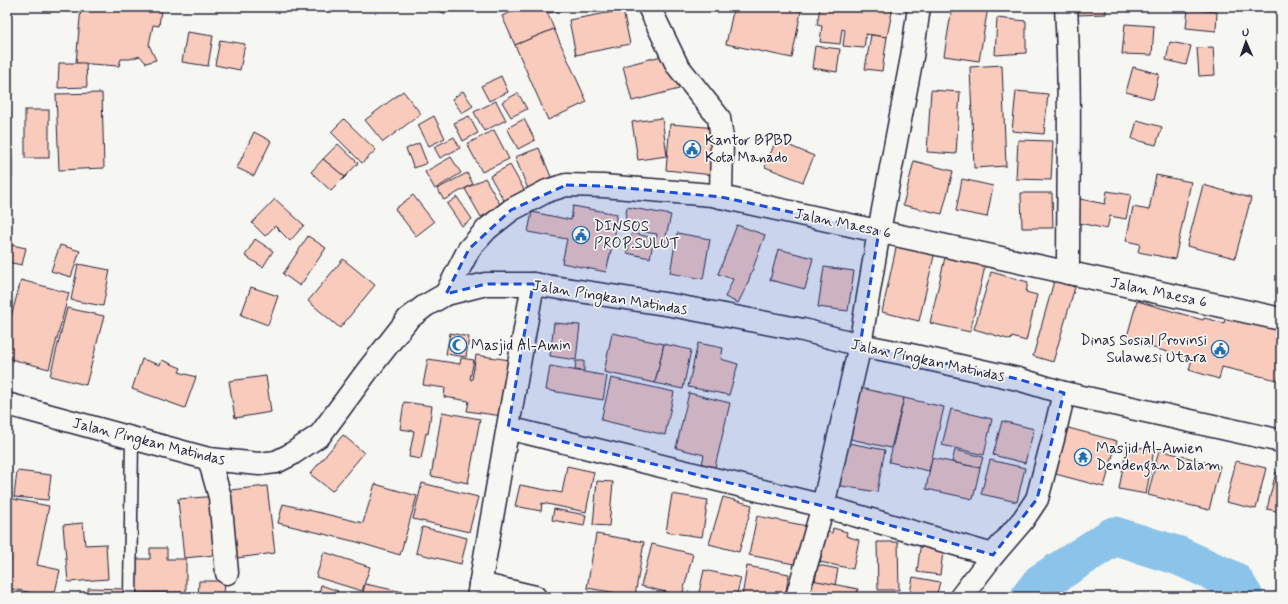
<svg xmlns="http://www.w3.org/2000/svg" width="1288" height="604" viewBox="0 0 1288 604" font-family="Mynerve,sans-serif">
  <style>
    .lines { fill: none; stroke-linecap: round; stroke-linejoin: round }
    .river { stroke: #8bc3e9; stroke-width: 39 }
    .building { fill: #f9cbbd; stroke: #22223b }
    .service-casing { stroke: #22223b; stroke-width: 15 }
    .minor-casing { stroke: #22223b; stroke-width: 25 }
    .tertiary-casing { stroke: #22223b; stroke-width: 25 }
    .service { stroke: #f6f6f2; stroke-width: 12 }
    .minor { stroke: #f6f6f2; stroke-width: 22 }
    .tertiary { stroke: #f6f6f2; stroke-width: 22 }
    .marked { fill: #1d4ed8; fill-opacity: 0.2; stroke: #1d4ed8; stroke-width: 3; stroke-dasharray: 8 5; stroke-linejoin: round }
    .labels { text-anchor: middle; stroke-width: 3.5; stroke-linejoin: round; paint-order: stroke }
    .poi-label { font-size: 15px; fill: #22223b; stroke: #f6f6f2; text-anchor: start }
    .street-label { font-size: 15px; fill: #22223b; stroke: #f6f6f2 }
  </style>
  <rect width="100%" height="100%" fill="#f6f6f2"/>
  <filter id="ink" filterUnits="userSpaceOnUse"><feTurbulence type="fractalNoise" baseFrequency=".025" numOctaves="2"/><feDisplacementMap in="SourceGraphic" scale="8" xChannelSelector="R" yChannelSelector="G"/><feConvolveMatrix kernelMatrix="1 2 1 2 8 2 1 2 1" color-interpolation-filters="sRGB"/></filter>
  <g filter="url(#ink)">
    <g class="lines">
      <polyline class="river" points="1030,597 1041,583 1114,536 1179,556 1234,581 1244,597"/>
    </g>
    <g class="building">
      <polygon points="81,7 124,7 161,10 159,26 153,25 149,45 156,60 146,63 140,56 130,59 121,59 119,66 76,63"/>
      <polygon points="430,7 449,7 446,14"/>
      <polygon points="523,7 545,7 554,29 515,45 502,16"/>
      <polygon points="548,7 577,7 549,13"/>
      <polygon points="734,7 780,7 801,11 792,58 726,44"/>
      <polygon points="820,7 893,7 887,37 866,34 864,48 843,46 845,30 842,29 840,44 820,42 822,26 817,25"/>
      <polygon points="952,7 988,7 979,61 944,56"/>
      <polygon points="1004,7 1056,7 1004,8"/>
      <polygon points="1077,7 1106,7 1106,14 1077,15"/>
      <polygon points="1260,7 1281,7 1281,10 1260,9"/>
      <polygon points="1188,9 1217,12 1216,31 1186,28"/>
      <polygon points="623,10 630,44 576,55 569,20"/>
      <polygon points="997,18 1026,21 1026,53 995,55"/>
      <polygon points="1125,24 1154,26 1152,55 1122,54"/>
      <polygon points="554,29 587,102 548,120 515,45"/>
      <polygon points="187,32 213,36 208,66 182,62"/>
      <polygon points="871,35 887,37 882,71 865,69"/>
      <polygon points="220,40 245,44 240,70 215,65"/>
      <polygon points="1170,42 1191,46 1186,65 1166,60"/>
      <polygon points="815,46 840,49 837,72 812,68"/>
      <polygon points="1213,47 1215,75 1199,76 1197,48"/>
      <polygon points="669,54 679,89 632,101 623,66"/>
      <polygon points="59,63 86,63 87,87 58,88"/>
      <polygon points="1002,65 1006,166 974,168 970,67"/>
      <polygon points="1133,67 1159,74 1153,99 1126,92"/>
      <polygon points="501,76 508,92 489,101 481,86"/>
      <polygon points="931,90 960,92 956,154 927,152"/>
      <polygon points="403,91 421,114 383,142 365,120"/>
      <polygon points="463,91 473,106 462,113 452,99"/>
      <polygon points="1016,91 1048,94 1044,134 1012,131"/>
      <polygon points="102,93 104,168 59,170 56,94"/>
      <polygon points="518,93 527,109 511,117 502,102"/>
      <polygon points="496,101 506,120 484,131 474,112"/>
      <rect x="25" y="110" width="24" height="48"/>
      <polygon points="434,116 445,138 429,146 418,125"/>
      <polygon points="469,116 478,133 463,141 454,123"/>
      <polygon points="662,118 667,156 638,160 632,122"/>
      <polygon points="344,119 376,150 362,163 331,132"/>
      <polygon points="524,119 535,140 518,149 507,128"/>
      <polygon points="1137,120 1162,127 1156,145 1132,139"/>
      <polygon points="670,124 717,128 713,175 666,170"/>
      <polygon points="494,130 509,159 482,172 467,144"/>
      <polygon points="254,132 271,141 254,176 237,168"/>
      <polygon points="454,137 460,148 440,158 434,147"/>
      <polygon points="776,140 814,156 803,182 765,167"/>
      <polygon points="1018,140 1053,141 1051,180 1016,179"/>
      <polygon points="419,143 427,163 414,168 406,149"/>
      <polygon points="338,144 358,163 345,177 323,159"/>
      <polygon points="539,148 554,184 530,194 515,157"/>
      <rect x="7" y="156" width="5" height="22"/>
      <polygon points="451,157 461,173 435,189 425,172"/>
      <polygon points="323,159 345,177 331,191 311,172"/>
      <polygon points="914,161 953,171 942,214 903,205"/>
      <polygon points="510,165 527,195 507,206 490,176"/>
      <polygon points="467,173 473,184 444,200 437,189"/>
      <polygon points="1156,175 1191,182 1175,259 1138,252 1140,244 1126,241 1133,207 1149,210"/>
      <polygon points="485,178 501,206 481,217 465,189"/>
      <polygon points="962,179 993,186 987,217 956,211"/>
      <polygon points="1203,185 1251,198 1235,258 1187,246"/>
      <polygon points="1107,191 1131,195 1126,219 1110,216 1107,229 1075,222 1080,199 1105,204"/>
      <polygon points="1021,193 1052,193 1053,228 1022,228"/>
      <polygon points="413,195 434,222 416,236 395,209"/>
      <polygon points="457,197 472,219 462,226 447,204"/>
      <polygon points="275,199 304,225 290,241 275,226 265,236 252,223"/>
      <polygon points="573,206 617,214 614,229 616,229 606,272 562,263 567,239 528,232 532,212 571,220"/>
      <polygon points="627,207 671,215 664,245 655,243 657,234 624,229"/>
      <polygon points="737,225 765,235 747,285 738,303 725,297 733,279 718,274"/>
      <polygon points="632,233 654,238 650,258 627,253"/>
      <polygon points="677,233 710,239 703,279 670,273"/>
      <polygon points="308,236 326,248 300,286 283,274"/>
      <polygon points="255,239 273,251 263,267 245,256"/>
      <polygon points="898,239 936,247 919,321 882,312"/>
      <polygon points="7,244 26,248 22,265 7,262"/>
      <polygon points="60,245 80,251 71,277 51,271"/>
      <polygon points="778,249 813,258 805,289 770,280"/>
      <polygon points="946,253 986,262 970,332 930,323"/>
      <polygon points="343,259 375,285 340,328 308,301"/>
      <polygon points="78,264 110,270 103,306 71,300"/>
      <polygon points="824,267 854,271 848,311 818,307"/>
      <polygon points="991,272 1028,282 1026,292 1037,295 1026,341 1012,337 1011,340 974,329"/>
      <polygon points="21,280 69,293 49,369 7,358 7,332"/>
      <polygon points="1054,281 1075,287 1053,362 1033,356"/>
      <polygon points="251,287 278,296 268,325 241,315"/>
      <polygon points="1137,301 1203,320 1204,318 1224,323 1227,312 1281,325 1281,381 1222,367 1219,379 1189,370 1192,359 1126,340"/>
      <polygon points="67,308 104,316 86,385 50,376"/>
      <polygon points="554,323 580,325 576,360 550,356"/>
      <polygon points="450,333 469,337 466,357 446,354"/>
      <polygon points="612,333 664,344 655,383 604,372"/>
      <polygon points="698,343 723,348 721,359 738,364 729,395 688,387"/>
      <polygon points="664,344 691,350 683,389 655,383"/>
      <polygon points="476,355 510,360 502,416 467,411 469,401 444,397 445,388 423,385 428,359 460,364 461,358 474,360 470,379 472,380"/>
      <polygon points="142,359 160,365 162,360 181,368 179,372 196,377 185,408 132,389"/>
      <polygon points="576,361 584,361 584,371 575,370"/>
      <polygon points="550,366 607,376 603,400 546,390"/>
      <polygon points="266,376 271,412 235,418 229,381"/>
      <polygon points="611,378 674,392 665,435 601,420"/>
      <polygon points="857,387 904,398 891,448 846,438"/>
      <polygon points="689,393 730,403 715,467 702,464 704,455 676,448"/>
      <polygon points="904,398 944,407 929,471 889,462"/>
      <polygon points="404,402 432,406 428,434 426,433 421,459 409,457 414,431 400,429"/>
      <polygon points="951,409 992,419 984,455 942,445"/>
      <polygon points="442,412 480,419 468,483 431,476"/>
      <polygon points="1002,421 1034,429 1025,463 993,455"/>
      <polygon points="1061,426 1117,441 1104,487 1048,472"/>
      <polygon points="343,435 364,453 332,491 310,474"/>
      <polygon points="843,442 885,450 877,492 836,485"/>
      <polygon points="1127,445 1154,450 1146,494 1119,489"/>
      <polygon points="955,450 983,457 980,468 952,462"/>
      <polygon points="1159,450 1220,466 1209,510 1148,495"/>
      <polygon points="932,458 980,468 973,499 926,489"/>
      <polygon points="990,460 1025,468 1017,502 981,494"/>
      <polygon points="1236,461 1266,468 1256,509 1226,502"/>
      <polygon points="567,466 594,472 586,512 542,503 541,511 515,506 520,485 562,493"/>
      <polygon points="17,471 51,475 48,500 14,497"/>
      <polygon points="1276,472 1281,473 1281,512 1267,509"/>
      <polygon points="597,481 613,482 609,526 593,525"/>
      <polygon points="422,483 478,497 469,532 413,519"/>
      <polygon points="375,484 417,496 400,555 357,542 278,523 283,504 363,523"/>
      <polygon points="267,486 275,553 229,559 221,491"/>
      <polygon points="672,494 708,500 702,537 666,532"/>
      <polygon points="219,496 225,554 184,558 178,499"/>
      <polygon points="723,497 752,505 739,552 709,544"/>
      <polygon points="8,498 49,506 37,565 60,570 54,597 7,588"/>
      <polygon points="554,509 586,515 584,526 552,520"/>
      <polygon points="757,516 807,526 799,565 749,555"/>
      <polygon points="83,523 85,545 106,544 108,579 68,582 63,525"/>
      <polygon points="422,527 467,538 461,564 416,553"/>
      <polygon points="833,528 847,532 846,536 859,540 853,569 820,562 827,532 832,533"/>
      <polygon points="596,534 644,542 635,596 587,588"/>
      <polygon points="921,541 944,544 940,575 917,572"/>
      <polygon points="877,542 898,542 899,590 878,590"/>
      <polygon points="652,544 693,554 682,596 641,586"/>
      <polygon points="150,548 167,548 167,559 186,559 186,592 132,593 132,559 150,559"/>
      <polygon points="324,552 370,567 362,591 316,577"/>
      <polygon points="818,565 838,569 835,585 815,581"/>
      <polygon points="747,566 789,574 785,597 742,597"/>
      <polygon points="704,570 741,578 736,597 698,597"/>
      <polygon points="913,577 940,582 936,597 929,597 910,593"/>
      <polygon points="807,579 858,589 856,597 803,597"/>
      <polygon points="199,581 225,581 224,597 198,597"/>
      <polygon points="365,584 427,597 362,597"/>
      <polygon points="321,585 338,591 336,597 318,597"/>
      <polygon points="88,588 129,589 128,597 88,597"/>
    </g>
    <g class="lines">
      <defs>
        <polyline id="service" points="130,597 132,438"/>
        <g id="minor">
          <polyline points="649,7 677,65 719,118 722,138 721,197"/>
          <path d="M1066 7C1071 95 1068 184 1068 273"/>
          <polyline points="446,294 469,249 487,229 511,210 547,191 566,185 603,186 712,195 1281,319"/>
          <polyline points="508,428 823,506 993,555"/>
          <polyline points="209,459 220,497 227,573"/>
          <polyline points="480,584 535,597"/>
          <polyline points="478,597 533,284"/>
          <polyline points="797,597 823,506 860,345 879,231 912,57 919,7"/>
          <polyline points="961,597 993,555 1023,520 1037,499 1053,439 1064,393"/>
        </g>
        <polyline id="tertiary" points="7,404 209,459 259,464 276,462 290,455 320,435 368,370 408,319 425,306 446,294 486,284 533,284 671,305 803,330 860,345 906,354 1018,379 1064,393 1281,441"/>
      </defs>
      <use href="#service" class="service-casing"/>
      <use href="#minor" class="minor-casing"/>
      <use href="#tertiary" class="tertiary-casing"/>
      <use href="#service" class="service"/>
      <use href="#minor" class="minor"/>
      <use href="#tertiary" class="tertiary"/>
    </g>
  </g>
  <path class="marked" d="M566 185 603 186 721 197 879 231 860 345 1018 379 1064 393 1037 499 993 555 823 506 508 428 533 284H486L446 294 469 249 511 210Z"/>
  <defs>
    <symbol id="civic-ring" viewBox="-11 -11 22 22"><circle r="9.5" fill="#f6f6f2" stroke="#1f6fb2" stroke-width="1.5"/><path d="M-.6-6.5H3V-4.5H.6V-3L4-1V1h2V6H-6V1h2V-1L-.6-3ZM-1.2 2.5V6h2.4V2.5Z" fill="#1f6fb2"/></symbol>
    <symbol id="mosque-ring" viewBox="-11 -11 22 22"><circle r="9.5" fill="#f6f6f2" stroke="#1f6fb2" stroke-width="1.5"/><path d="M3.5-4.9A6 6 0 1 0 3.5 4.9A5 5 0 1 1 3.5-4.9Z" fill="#1f6fb2"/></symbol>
    <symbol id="temple-ring" viewBox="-11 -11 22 22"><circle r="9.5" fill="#f6f6f2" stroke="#1f6fb2" stroke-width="1.5"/><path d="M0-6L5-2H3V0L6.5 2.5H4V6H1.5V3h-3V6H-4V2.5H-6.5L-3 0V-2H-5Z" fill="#1f6fb2"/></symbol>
  </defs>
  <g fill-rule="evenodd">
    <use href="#civic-ring" x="682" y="139" width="20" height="20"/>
    <use href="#civic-ring" x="571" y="225" width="20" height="20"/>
    <use href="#mosque-ring" x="448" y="335" width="20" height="20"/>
    <use href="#civic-ring" x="1210" y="339" width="20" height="20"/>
    <use href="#temple-ring" x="1073" y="447" width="20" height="20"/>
  </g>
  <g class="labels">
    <g class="poi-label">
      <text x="705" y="145">Kantor BPBD<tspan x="705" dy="17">Kota Manado</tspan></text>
      <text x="594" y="231">DINSOS<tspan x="594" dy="17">PROP.SULUT</tspan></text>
      <text x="1207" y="345" text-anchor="end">Dinas Sosial Provinsi<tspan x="1207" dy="17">Sulawesi Utara</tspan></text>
      <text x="471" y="350">Masjid Al-Amin</text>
      <text x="1096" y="453">Masjid Al-Amien<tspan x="1096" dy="17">Dendengan Dalam</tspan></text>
    </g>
    <g class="street-label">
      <text transform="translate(843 223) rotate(12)" y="5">Jalan Maesa 6</text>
      <text transform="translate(1159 292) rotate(12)" y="5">Jalan Maesa 6</text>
      <text transform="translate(610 297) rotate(9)" y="5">Jalan Pingkan Matindas</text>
      <text transform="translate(928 360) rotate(12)" y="5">Jalan Pingkan Matindas</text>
      <text transform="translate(149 441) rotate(14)" y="5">Jalan Pingkan Matindas</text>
    </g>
  </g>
  <rect width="1288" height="604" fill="none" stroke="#f6f6f2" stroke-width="24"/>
  <rect x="12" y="12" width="1264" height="580" fill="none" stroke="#22223b" stroke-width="1.5" filter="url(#ink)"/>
  <g transform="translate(1246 42) rotate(358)" stroke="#f6f6f2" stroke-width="3" paint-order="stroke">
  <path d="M0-3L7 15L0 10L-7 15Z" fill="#22223b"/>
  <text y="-6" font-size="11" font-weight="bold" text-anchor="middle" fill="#22223b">U</text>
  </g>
</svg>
